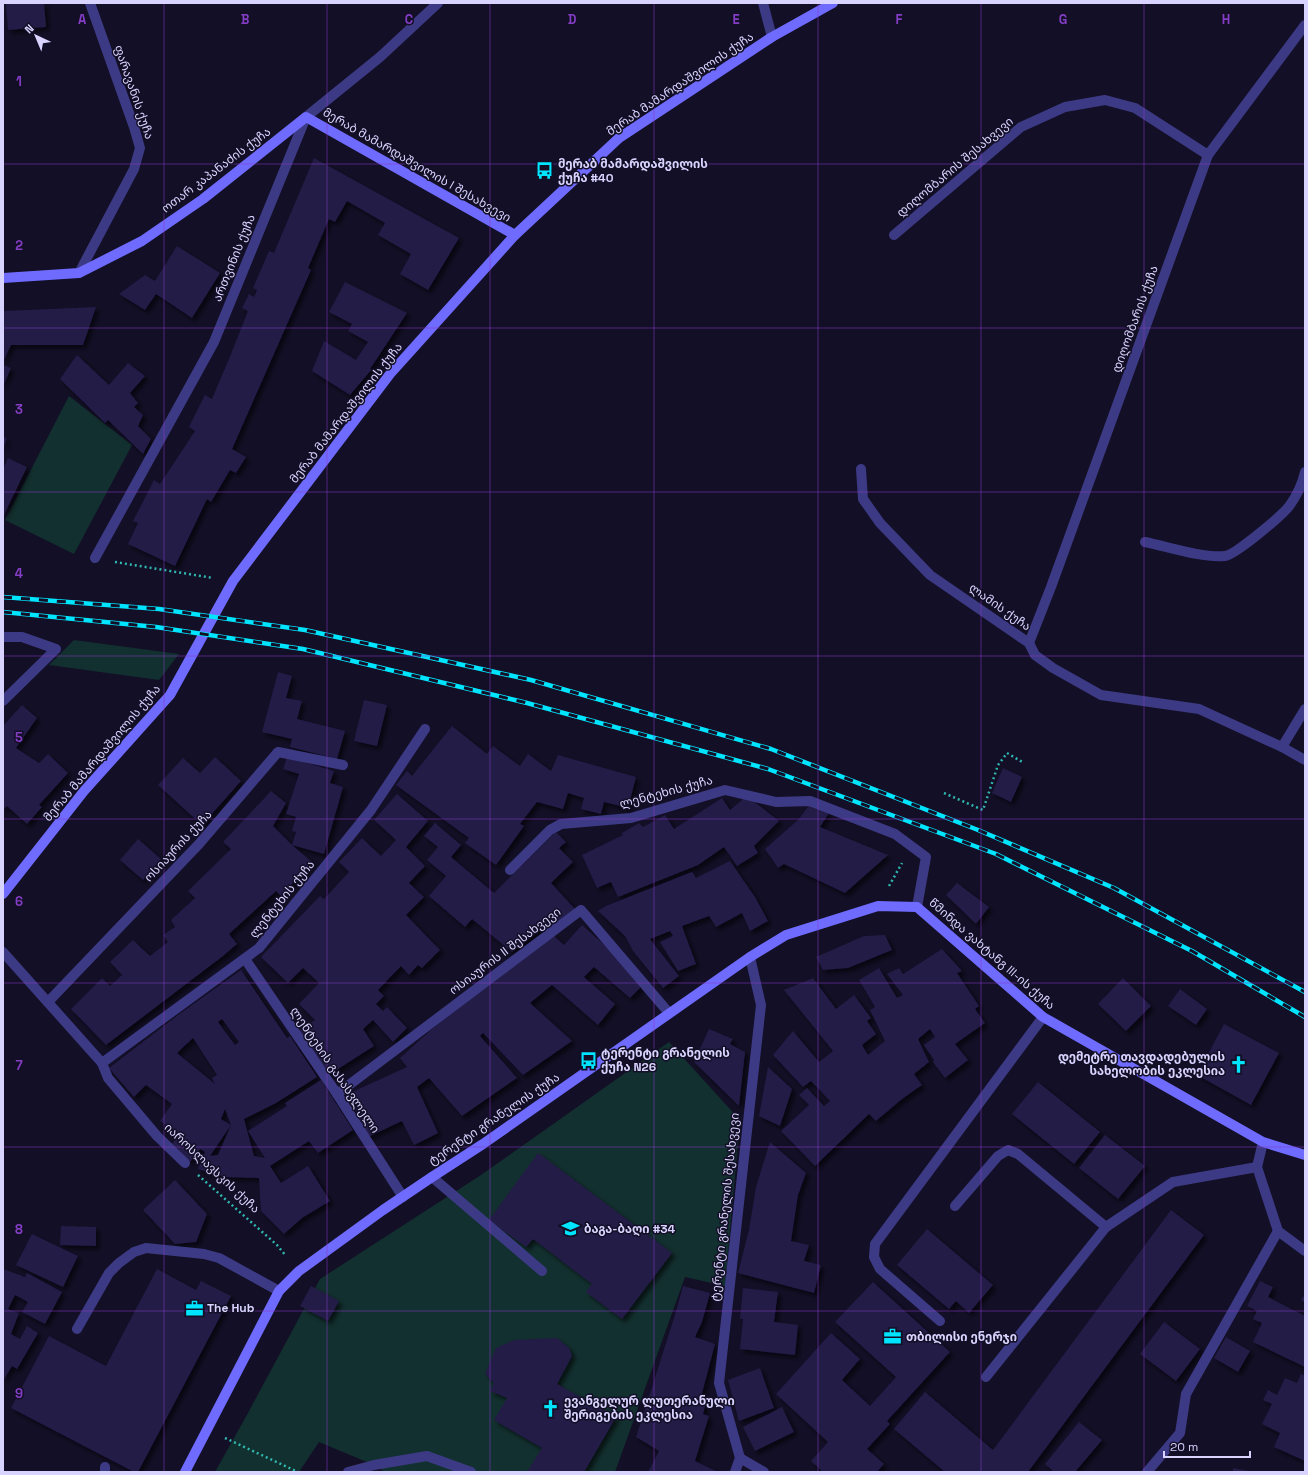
<svg xmlns="http://www.w3.org/2000/svg" width="1308" height="1475" viewBox="0 0 1308 1475" font-family="'Space Grotesk','Noto Sans Georgian',sans-serif">
  <style>
    .green { fill: #12302f }
    .building { fill: #241b47; fill-rule: evenodd; filter: url(#shadow) }
    .lines { fill: none; stroke-linecap: round; stroke-linejoin: round }
    .path { stroke: #2fb8b0; stroke-width: 2.5; stroke-dasharray: 2 3; stroke-linecap: butt }
    .lane { stroke: #3d3a85; stroke-width: 10 }
    .street { stroke: #3d3a85; stroke-width: 10 }
    .secondary { stroke: #6f6bff; stroke-width: 10 }
    .rail-casing { stroke: #00e5ff; stroke-width: 4.5 }
    .rail { stroke: #130f26; stroke-width: 3; stroke-dasharray: 9; stroke-linecap: butt }
    .grid { fill: none; stroke: #843dc5; stroke-width: 1; stroke-opacity: 0.55 }
    .labels { text-anchor: middle; stroke-width: 3; stroke-linejoin: round; paint-order: stroke }
    .street-label { font-size: 12px; fill: #d9d4ff; stroke: #130f26 }
    .poi-label { font-size: 12px; font-weight: bold; fill: #d9d4ff; stroke: #130f26; text-anchor: start }
    .grid-label { font-size: 13px; text-anchor: middle; font-weight: bold; fill: #843dc5; stroke: #130f26; stroke-width: 3; stroke-linejoin: round; paint-order: stroke }
  </style>
  <defs>
    <filter id="shadow"><feDropShadow dx="3.5" dy="3.5" stdDeviation="2" flood-color="#0009"/></filter>
  </defs>
  <rect width="100%" height="100%" fill="#130f26"/>
  <g class="green">
    <polygon points="69,396 132,445 74,554 5,520"/>
    <polygon points="74,640 179,654 159,680 49,665"/>
    <polygon points="669,1042 740,1120 725,1286 685,1277 615,1472 385,1472 374,1465 319,1442 299,1472 215,1472 248,1413 320,1279 481,1175"/>
  </g>
  <g class="building">
    <polygon points="17,3 44,3 46,27 8,30 6,4"/>
    <polygon points="314,158 459,238 428,290 400,274 411,254 378,235 385,223 347,201 335,222 329,219 308,268 311,270 232,449 246,457 236,473 230,470 211,502 207,499 175,566 128,544 138,523 133,521 154,480 160,484 195,431 189,427 205,395 212,399 231,354 248,311 242,308 249,294 254,297 257,290 253,288 269,251 274,253"/>
    <polygon points="177,246 220,273 192,318 156,294 145,310 119,294 145,275 155,281"/>
    <polygon points="345,282 407,313 370,369 372,369 350,395 312,371 324,341 356,360 368,342 348,331 352,324 329,312"/>
    <polygon points="96,307 83,345 11,345 3,362 3,311"/>
    <polygon points="77,355 109,385 128,363 145,376 130,393 138,403 134,407 143,415 138,426 151,439 143,454 108,420 105,423 60,379"/>
    <polygon points="3,365 11,368 3,386"/>
    <polygon points="3,437 7,438 3,449"/>
    <polygon points="8,458 27,467 3,517 3,469"/>
    <polygon points="278,672 292,676 286,698 302,701 297,719 345,731 337,759 290,747 292,739 262,732"/>
    <polygon points="364,700 387,705 377,746 354,741"/>
    <polygon points="22,705 37,718 16,748 39,763 48,754 68,773 39,805 42,807 27,824 7,806 3,810 3,726"/>
    <polygon points="452,726 487,754 493,746 520,766 528,754 551,771 558,755 636,777 628,808 604,802 601,814 581,809 584,798 568,793 563,809 537,802 520,824 524,826 496,865 465,843 469,838 396,785 407,771 412,776"/>
    <polygon points="215,757 241,781 202,825 158,785 183,758 200,773"/>
    <polygon points="287,757 334,771 330,783 343,787 324,854 292,845 312,862 281,896 276,891 229,934 237,944 223,956 106,1045 71,1009 102,978 110,986 122,975 110,962 133,940 150,956 168,942 163,935 175,927 171,920 195,898 188,891 231,849 223,842 271,791 286,803 273,826 292,845 296,832 292,831 296,817 286,814 299,774 283,769"/>
    <polygon points="1003,768 1022,777 1011,802 992,793"/>
    <polygon points="397,794 428,821 406,847 425,866 409,883 424,897 406,915 440,950 422,968 418,965 409,975 401,966 378,990 384,996 376,1004 383,1011 387,1007 407,1028 393,1042 373,1020 363,1029 374,1046 327,1076 299,1030 315,1020 299,1004 319,983 303,968 288,983 261,957 320,896 324,899 349,872 339,862 362,838 381,856 396,840 374,820"/>
    <polygon points="747,796 779,821 754,846 758,853 737,866 724,847 698,865 618,897 611,882 597,888 582,855 623,835 622,833 639,823 643,827 665,815 674,829 722,798 730,810"/>
    <polygon points="810,804 829,813 820,827 888,855 845,893 784,864 778,868 765,849 799,819"/>
    <polygon points="435,823 461,845 451,857 494,893 556,832 566,842 559,848 573,862 551,883 576,910 547,932 543,928 512,952 472,919 465,927 429,896 446,876 427,860 438,847 424,836"/>
    <polygon points="138,839 161,859 143,880 120,860"/>
    <polygon points="730,861 755,897 768,921 750,931 742,913 716,927 709,916 682,926 696,964 678,971 660,942 673,936 670,931 650,939 679,976 663,988 633,951 625,936 598,911 606,906 692,872 696,878"/>
    <polygon points="957,883 989,907 976,924 946,895"/>
    <polygon points="582,925 609,949 641,987 630,998 594,967 584,977 615,1004 598,1025 552,985 530,1003 572,1041 523,1075 483,1033 480,1036 517,1078 462,1116 429,1078 417,1087 438,1133 414,1145 402,1121 368,1137 348,1094 407,1067 400,1058 432,1029 553,935 564,945"/>
    <polygon points="885,935 892,950 848,968 823,970 816,957 864,936"/>
    <polygon points="942,949 962,971 957,973 979,1006 975,1009 985,1023 955,1044 968,1060 945,1078 933,1062 934,1060 924,1045 935,1037 930,1029 918,1039 929,1062 914,1074 922,1085 902,1099 876,1121 869,1114 815,1166 781,1131 809,1105 799,1095 807,1088 824,1106 830,1101 811,1081 803,1087 773,1055 793,1031 819,1062 833,1051 784,990 813,978 836,1009 854,995 871,1018 867,1021 876,1034 862,1045 868,1055 885,1041 870,1010 875,1007 859,980 879,968 897,998 903,995 887,974 899,968 903,974"/>
    <path d="M241 970 287 1038 290 1036 317 1077 276 1103 244 1119 254 1156 265 1158 248 1131 287 1106 285 1103 321 1080 353 1130 318 1153 309 1141 270 1166 281 1183 308 1166 330 1201 302 1218 284 1234 261 1211 259 1178 224 1177 198 1169 205 1152 200 1149 190 1162 172 1144 179 1134 160 1121 172 1104 146 1085 134 1097 109 1068 178 1015ZM222 1019 239 1042 235 1045 218 1022ZM193 1038 217 1075 212 1078 215 1084 177 1053ZM225 1109 231 1125 218 1155 210 1156 231 1125 221 1119Z"/>
    <polygon points="1123,978 1151,1006 1126,1031 1098,1004"/>
    <polygon points="1180,989 1207,1009 1196,1025 1168,1006"/>
    <polygon points="1224,1024 1279,1053 1251,1105 1197,1075"/>
    <polygon points="709,1029 733,1039 730,1044 745,1052 739,1106 694,1062"/>
    <polygon points="768,1067 792,1089 780,1126 759,1116"/>
    <polygon points="1038,1082 1100,1132 1074,1164 1012,1114"/>
    <polygon points="1105,1135 1145,1166 1118,1199 1079,1168"/>
    <polygon points="770,1142 806,1173 798,1195 791,1241 809,1245 804,1261 821,1265 814,1293 738,1273 749,1230 756,1187"/>
    <polygon points="538,1153 672,1253 622,1319 586,1292 592,1284 533,1239 526,1247 489,1220"/>
    <polygon points="175,1180 207,1214 196,1242 175,1244 143,1210"/>
    <polygon points="1171,1210 1204,1235 1028,1472 945,1472 894,1429 925,1392 993,1450"/>
    <polygon points="61,1226 96,1227 96,1246 60,1245"/>
    <polygon points="927,1229 993,1285 969,1313 956,1301 949,1309 897,1265"/>
    <polygon points="32,1234 78,1256 63,1287 16,1265"/>
    <polygon points="3,1269 25,1277 27,1273 62,1292 45,1324 22,1312 28,1302 15,1295 8,1309 19,1313 11,1334 20,1339 27,1326 38,1333 17,1369 12,1366 3,1381"/>
    <polygon points="157,1269 196,1290 201,1281 231,1296 138,1472 134,1472 11,1408 49,1336 106,1366"/>
    <polygon points="1260,1281 1273,1287 1268,1297 1305,1316 1305,1367 1253,1342 1262,1323 1253,1319 1257,1311 1247,1306"/>
    <polygon points="873,1282 950,1352 887,1421 890,1424 867,1449 884,1464 877,1472 823,1472 811,1461 828,1442 776,1394 831,1333 860,1359 842,1380 870,1406 896,1377 835,1322"/>
    <polygon points="311,1286 339,1301 328,1321 300,1306"/>
    <polygon points="683,1286 710,1293 702,1322 695,1337 715,1344 700,1401 706,1403 703,1414 709,1416 695,1461 718,1472 648,1472 659,1451 636,1437 675,1315"/>
    <polygon points="743,1288 778,1292 774,1322 798,1325 795,1355 740,1349 743,1319 740,1319"/>
    <polygon points="1305,1293 1305,1303 1301,1300"/>
    <polygon points="1164,1322 1200,1349 1176,1381 1140,1354"/>
    <polygon points="1226,1337 1250,1351 1238,1372 1214,1358"/>
    <polygon points="557,1338 569,1348 572,1356 557,1384 616,1417 584,1472 527,1472 542,1448 494,1420 507,1398 490,1391 494,1383 485,1374 496,1348 514,1340"/>
    <polygon points="760,1368 774,1408 739,1421 728,1380"/>
    <polygon points="1301,1374 1305,1376 1305,1461 1274,1447 1280,1433 1262,1424 1272,1404 1263,1400 1268,1390 1277,1395 1285,1378 1297,1383"/>
    <polygon points="782,1407 794,1432 755,1451 743,1427"/>
    <polygon points="1079,1422 1102,1440 1075,1472 1054,1472 1045,1464"/>
    <polygon points="1233,1468 1249,1471 1249,1472 1233,1472"/>
  </g>
  <g class="lines">
    <g class="path">
      <polyline points="115,562 213,578"/>
      <polyline points="944,793 983,810 998,765 1007,753 1024,763"/>
      <polyline points="889,886 902,863"/>
      <polyline points="198,1175 277,1245 286,1256"/>
      <polyline points="225,1438 298,1472"/>
    </g>
    <g class="lane">
      <polyline points="510,870 550,830 561,824 631,818 725,790 776,802 810,801 895,834 926,857 917,907"/>
      <polyline points="102,1063 108,1078 157,1136 185,1163"/>
      <polyline points="432,1177 542,1271"/>
      <polyline points="955,1206 998,1156 1008,1150 1018,1154 1106,1227"/>
      <polyline points="940,1321 880,1269 874,1257 875,1244 1043,1017"/>
      <polyline points="77,1329 109,1273 119,1263 134,1252 146,1248 204,1254 219,1258 279,1291"/>
      <polyline points="986,1377 1106,1227 1173,1182 1257,1167"/>
      <polyline points="348,1472 374,1465 427,1456 471,1472"/>
      <polyline points="1147,1472 1180,1433 1186,1394 1278,1231"/>
    </g>
    <g class="street">
      <polyline points="763,3 772,37"/>
      <polyline points="894,235 1021,127 1065,107 1105,100 1135,108 1208,155"/>
      <polyline points="79,273 134,169 140,148 134,127 90,3"/>
      <polyline points="861,469 863,499 880,523 930,575 1029,643 1035,655 1053,668 1101,695 1199,709 1282,747 1305,760"/>
      <path d="M1145 542C1169 547 1201 558 1225 556 1235 555 1283 515 1290 505 1297 495 1302 485 1305 472"/>
      <polyline points="95,558 214,342 306,117 380,57 438,3"/>
      <polyline points="3,637 22,637 56,649 3,701"/>
      <polyline points="1029,643 1051,587 1208,155 1305,25"/>
      <polyline points="1282,747 1305,709"/>
      <polyline points="3,952 102,1063 259,948 371,810 425,729"/>
      <polyline points="245,959 337,1094 403,1197"/>
      <polyline points="48,1002 199,844 278,752 343,765"/>
      <polyline points="337,1094 581,910 669,1013"/>
      <polyline points="1263,1142 1257,1167 1278,1231 1305,1251"/>
      <polyline points="740,1458 719,1383 761,1005 750,957"/>
      <polyline points="740,1458 764,1472"/>
      <polyline points="105,1467 105,1472"/>
      <polyline points="735,1472 740,1458"/>
    </g>
    <g class="secondary">
      <polyline points="3,278 79,273 142,241 203,199 306,117 515,235"/>
      <polyline points="3,894 84,791 170,695 233,581 390,374 515,235 619,138 772,37 833,3"/>
      <polyline points="185,1472 279,1291 299,1271 383,1210 432,1177 483,1144 750,957 786,935 878,906 917,907 1043,1017 1263,1142 1305,1155"/>
    </g>
    <defs>
      <g id="rail">
        <polyline points="3,597 159,609 305,630 531,680 771,749 978,830 1114,888 1305,992"/>
        <polyline points="3,612 156,627 303,649 527,703 768,769 996,854 1192,951 1305,1017"/>
      </g>
    </defs>
    <use href="#rail" class="rail-casing"/>
    <use href="#rail" class="rail"/>
  </g>
  <path class="grid" d="M164 3V1472M327 3V1472M490 3V1472M654 3V1472M818 3V1472M981 3V1472M1144 3V1472M3 164H1305M3 328H1305M3 492H1305M3 656H1305M3 819H1305M3 983H1305M3 1147H1305M3 1311H1305"/>
  <defs>
    <symbol id="bus-bare" viewBox="-9 -9 18 18"><path d="M-5-6H5V4H4V6H2V4H-2V6H-4V4H-5ZM-3.5-4V0h7V-4ZM-3.5 1.2v1.5H-2V1.2ZM2 1.2v1.5H3.5V1.2Z" fill="#00e5ff" stroke="#130f26" stroke-width="2.5" paint-order="stroke"/></symbol>
    <symbol id="church-bare" viewBox="-9 -9 18 18"><path d="M-1.2-6h2.4v3.5h3.3v2.4h-3.3V6h-2.4V-.1h-3.3v-2.4h3.3Z" fill="#00e5ff" stroke="#130f26" stroke-width="2.5" paint-order="stroke"/></symbol>
    <symbol id="school-bare" viewBox="-9 -9 18 18"><path d="M0-5L7-2L0 1L-7-2ZM-4 1L0 2.5L4 1V4Q0 6-4 4Z" fill="#00e5ff" stroke="#130f26" stroke-width="2.5" paint-order="stroke"/></symbol>
    <symbol id="office-bare" viewBox="-9 -9 18 18"><path d="M-6-3h4V-5.5h4V-3h4V5H-6ZM-1-4.5V-3h2v-1.5ZM-6 0V1H6V0Z" fill="#00e5ff" stroke="#130f26" stroke-width="2.5" paint-order="stroke"/></symbol>
  </defs>
  <g fill-rule="evenodd">
    <use href="#bus-bare" x="532" y="158" width="25" height="25"/>
    <use href="#bus-bare" x="576" y="1048" width="25" height="25"/>
    <use href="#church-bare" x="1226" y="1052" width="25" height="25"/>
    <use href="#school-bare" x="558" y="1216" width="25" height="25"/>
    <use href="#office-bare" x="182" y="1296" width="25" height="25"/>
    <use href="#office-bare" x="880" y="1324" width="25" height="25"/>
    <use href="#church-bare" x="538" y="1396" width="25" height="25"/>
  </g>
  <g class="labels">
    <g class="street-label">
      <text transform="translate(680 84) rotate(-34)" y="4">მერაბ მამარდაშვილის ქუჩა</text>
      <text transform="translate(134 92) rotate(71)" y="4">ფარავანის ქუჩა</text>
      <text transform="translate(417 165) rotate(30)" y="4">მერაბ მამარდაშვილის I შესახვევი</text>
      <text transform="translate(955 167) rotate(-40)" y="4">დიღომბარის შესახვევი</text>
      <text transform="translate(216 170) rotate(-37)" y="4">ოთარ კაპანაძის ქუჩა</text>
      <text transform="translate(234 258) rotate(-68)" y="4">ართვინის ქუჩა</text>
      <text transform="translate(1135 319) rotate(-70)" y="4">დიღომბარის ქუჩა</text>
      <text transform="translate(346 413) rotate(-52)" y="4">მერაბ მამარდაშვილის ქუჩა</text>
      <text transform="translate(1000 607) rotate(35)" y="4">ლამის ქუჩა</text>
      <text transform="translate(102 753) rotate(-50)" y="4">მერაბ მამარდაშვილის ქუჩა</text>
      <text transform="translate(666 792) rotate(-15)" y="4">ლენტეხის ქუჩა</text>
      <text transform="translate(178 846) rotate(-47)" y="4">ოსიაურის ქუჩა</text>
      <text transform="translate(282 899) rotate(-51)" y="4">ლენტეხის ქუჩა</text>
      <text transform="translate(505 951) rotate(-37)" y="4">ოსიაურის II შესახვევი</text>
      <text transform="translate(992 954) rotate(41)" y="4">წმინდა ვახტანგ III-ის ქუჩა</text>
      <text transform="translate(335 1070) rotate(56)" y="4">ლენტეხის გასასვლელი</text>
      <text transform="translate(494 1119) rotate(-34)" y="4">ტერენტი გრანელის ქუჩა</text>
      <text transform="translate(212 1168) rotate(43)" y="4">იაროსლავსკის ქუჩა</text>
      <text transform="translate(725 1207) rotate(-84)" y="4">ტერენტი გრანელის შესახვევი</text>
    </g>
    <g class="poi-label">
      <text x="558" y="168">მერაბ მამარდაშვილის<tspan x="558" dy="14">ქუჩა #40</tspan></text>
      <text x="601" y="1057">ტერენტი გრანელის<tspan x="601" dy="14">ქუჩა N26</tspan></text>
      <text x="1225" y="1061" text-anchor="end">დემეტრე თავდადებულის<tspan x="1225" dy="14">სახელობის ეკლესია</tspan></text>
      <text x="584" y="1233">ბაგა-ბაღი #34</text>
      <text x="207" y="1312">The Hub</text>
      <text x="906" y="1341">თბილისი ენერჯი</text>
      <text x="564" y="1405">ევანგელურ ლუთერანული<tspan x="564" dy="14">შერიგების ეკლესია</tspan></text>
    </g>
  </g>
  <g class="grid-label">
    <text x="82" y="24">A</text>
    <text x="245" y="24">B</text>
    <text x="409" y="24">C</text>
    <text x="572" y="24">D</text>
    <text x="736" y="24">E</text>
    <text x="899" y="24">F</text>
    <text x="1063" y="24">G</text>
    <text x="1226" y="24">H</text>
    <text x="19" y="86">1</text>
    <text x="19" y="250">2</text>
    <text x="19" y="414">3</text>
    <text x="19" y="578">4</text>
    <text x="19" y="742">5</text>
    <text x="19" y="906">6</text>
    <text x="19" y="1070">7</text>
    <text x="19" y="1234">8</text>
    <text x="19" y="1398">9</text>
  </g>
  <rect width="1308" height="1475" fill="none" stroke="#d9d4ff" stroke-width="8"/>
  <g transform="translate(36 36) rotate(316)" stroke="#130f26" stroke-width="3" paint-order="stroke">
  <path d="M0-3L7 15L0 10L-7 15Z" fill="#d9d4ff"/>
  <text y="-6" font-size="11" font-weight="bold" text-anchor="middle" fill="#d9d4ff">N</text>
  </g>
  <path d="M1164 1451v6h86v-6" fill="none" stroke="#d9d4ff" stroke-width="2"/>
  <text x="1170" y="1451" font-size="12" fill="#d9d4ff" stroke="#130f26" stroke-width="3" paint-order="stroke">20 m</text>
</svg>
